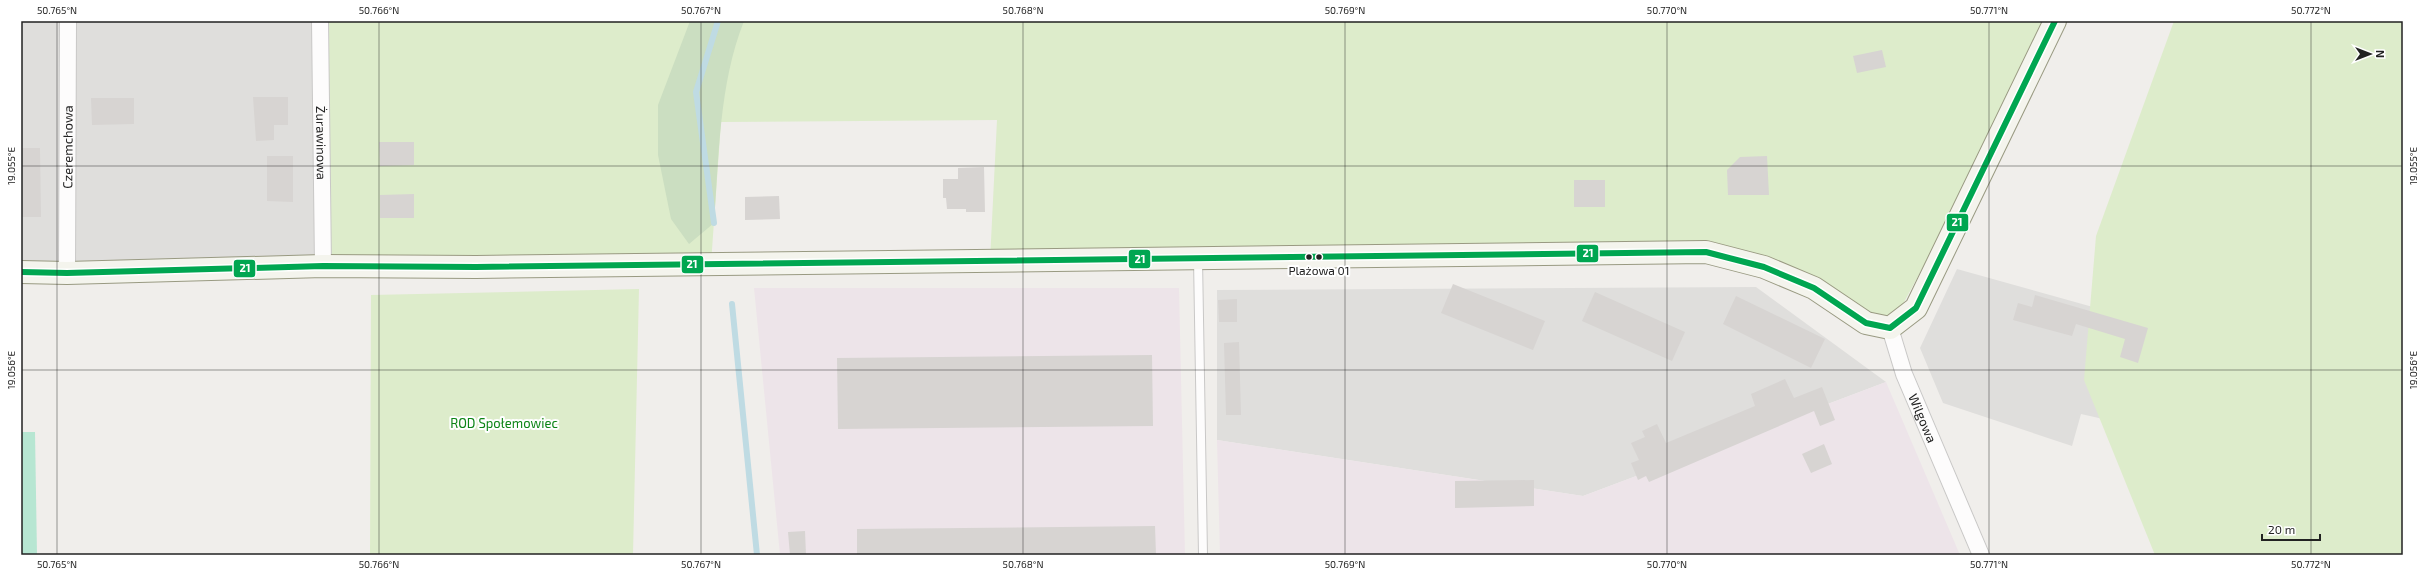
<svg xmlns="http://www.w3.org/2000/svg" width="2424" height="576" viewBox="0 0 2424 576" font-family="'Exo 2',sans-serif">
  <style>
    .residential { fill: #dfdedc }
    .industrial { fill: #ede4e9 }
    .grass { fill: #ddeccb }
    .forest { fill: #cbdec1 }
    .pitch { fill: #b7e6d2 }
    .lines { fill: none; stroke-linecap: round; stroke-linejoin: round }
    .stream { stroke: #bfdbe3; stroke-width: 6 }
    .building { fill: #d7d4d2 }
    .lane-casing { stroke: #c9c8c7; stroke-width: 10 }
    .street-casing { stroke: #c9c8c7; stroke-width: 18 }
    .secondary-casing { stroke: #999a82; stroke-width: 24 }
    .lane { stroke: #fdfcfc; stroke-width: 8 }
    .street { stroke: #fdfcfc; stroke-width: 16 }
    .secondary { stroke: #f4f4ed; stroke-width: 22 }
    .bus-1-casing { stroke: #fff; stroke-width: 9 }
    .bus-1 { stroke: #00a651; stroke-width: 6 }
    .ticks { fill: none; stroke: #222; stroke-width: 1; stroke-opacity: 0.45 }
    .bus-dot { fill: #222; stroke: #fff; stroke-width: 1.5 }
    .labels { text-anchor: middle; stroke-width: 4; stroke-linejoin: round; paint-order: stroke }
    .bus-label { font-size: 12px; fill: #222; stroke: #fff }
    .street-label { font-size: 13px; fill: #222; stroke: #fff }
    .park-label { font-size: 13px; fill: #0c8416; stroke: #fff }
    .line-badge { stroke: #fff; stroke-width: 1.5 }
    .badge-label { font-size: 11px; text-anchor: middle; font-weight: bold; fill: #fff }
    .neatline { fill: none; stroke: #222; stroke-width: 1.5 }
    .ticks-label { font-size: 10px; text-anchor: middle; fill: #222 }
  </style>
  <rect width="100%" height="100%" fill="#f0eeeb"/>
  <g class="residential">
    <polygon points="21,21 324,21 324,267 21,272"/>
    <polygon points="1957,269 2161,326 2130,425 2081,414 2072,446 1943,403 1920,348"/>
    <polygon points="1756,287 1886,382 1583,496 1217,440 1217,290"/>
  </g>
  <g class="industrial">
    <polygon points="754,288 1179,288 1185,555 780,555"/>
    <polygon points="1886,382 1960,555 1220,555 1217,440 1583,496"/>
  </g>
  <g class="grass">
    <polygon points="320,21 2053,21 2037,57 1890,328 1844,306 1706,252 990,261 997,120 721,122 711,264 323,266"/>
    <polygon points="2174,21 2403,21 2403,555 2155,555 2084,380 2096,236"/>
    <polygon points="639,289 633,555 370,555 371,295"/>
  </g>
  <path class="forest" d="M690 21H744C719 84 719 156 714 223L689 244 671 219 658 155V105Z"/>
  <polygon class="pitch" points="21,432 35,432 37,555 21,555"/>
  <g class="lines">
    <g class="stream">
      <polyline points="714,223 696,92 718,21"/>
      <polyline points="732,304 757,555"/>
    </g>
  </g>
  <g class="building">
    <polygon points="1882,50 1886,67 1857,73 1853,56"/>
    <polygon points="253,97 288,97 288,125 274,125 274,140 256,141"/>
    <polygon points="91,98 134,98 134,124 92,125"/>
    <polygon points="379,142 414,142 414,165 380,166"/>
    <polygon points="21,148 40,148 41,217 21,217"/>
    <polygon points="267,156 293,156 293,202 267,201"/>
    <polygon points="1767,156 1769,195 1728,195 1727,170 1740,157"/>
    <polygon points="984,167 985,212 966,212 966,209 947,209 946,198 943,198 943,179 958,179 958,168"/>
    <rect x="1574" y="180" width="31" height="27"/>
    <polygon points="414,194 414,218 380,218 380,195"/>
    <polygon points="779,196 780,219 745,220 745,197"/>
    <polygon points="1453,284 1545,321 1533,350 1441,313"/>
    <polygon points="1595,292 1685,332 1672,361 1582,321"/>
    <polygon points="2035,295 2148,328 2138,363 2120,357 2125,339 2076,324 2072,336 2013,320 2018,303 2032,307"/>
    <polygon points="1736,296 1825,339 1811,368 1723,324"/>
    <polygon points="1237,299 1237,322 1219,322 1218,300"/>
    <polygon points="1239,342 1241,415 1226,415 1224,343"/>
    <polygon points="1152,355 1153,426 838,429 837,358"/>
    <polygon points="1785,379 1794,398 1822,387 1835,420 1820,426 1814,411 1649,482 1646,476 1638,480 1631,463 1639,460 1631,443 1645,437 1642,431 1657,424 1666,443 1755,406 1751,394"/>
    <polygon points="1824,444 1832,464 1811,473 1802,454"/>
    <polygon points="1534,480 1534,506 1455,508 1455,481"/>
    <polygon points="1155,526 1156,555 857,555 857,529"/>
    <polygon points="805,531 806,555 790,555 788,532"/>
  </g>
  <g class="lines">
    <defs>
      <polyline id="lane" points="1198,259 1203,555"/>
      <g id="street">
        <path id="s1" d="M320 21 323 266"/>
        <path id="s2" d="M67 273 68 21"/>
        <path id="s3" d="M1890 328 1904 374 1981 555"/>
      </g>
      <polyline id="secondary" points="21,272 67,273 323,266 476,267 1706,252 1764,267 1814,288 1866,323 1890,328 1916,308 2055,21"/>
    </defs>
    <use href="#lane" class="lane-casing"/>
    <use href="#street" class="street-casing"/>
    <use href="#secondary" class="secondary-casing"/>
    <use href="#lane" class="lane"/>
    <use href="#street" class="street"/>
    <use href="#secondary" class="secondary"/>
    <defs>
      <polyline id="bus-1" points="21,272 67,273 323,266 476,267 1706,252 1764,267 1814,288 1866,323 1890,328 1916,308 2055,21"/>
    </defs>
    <use href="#bus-1" class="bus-1-casing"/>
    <use href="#bus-1" class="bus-1"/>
  </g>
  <path class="ticks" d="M57 21V555M379 21V555M701 21V555M1023 21V555M1345 21V555M1667 21V555M1989 21V555M2311 21V555M21 166H2403M21 370H2403"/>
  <g class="bus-dot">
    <circle cx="1309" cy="257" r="3.5"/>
    <circle cx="1319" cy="257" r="3.5"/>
  </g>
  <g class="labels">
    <g class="bus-label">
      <text x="1319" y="275">Plażowa 01</text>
    </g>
    <g class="street-label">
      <text dy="5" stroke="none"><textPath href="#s1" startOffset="122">Żurawinowa</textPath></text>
      <text dy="5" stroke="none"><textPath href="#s2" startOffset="126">Czeremchowa</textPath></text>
      <text dy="5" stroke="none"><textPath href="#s3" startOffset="96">Wilgowa</textPath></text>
    </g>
    <g class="park-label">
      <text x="504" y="428">ROD Społemowiec</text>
    </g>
  </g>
  <g class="line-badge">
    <rect x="1946" y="213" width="23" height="19" rx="4" fill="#00a651"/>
    <rect x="1576" y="244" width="23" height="19" rx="4" fill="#00a651"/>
    <rect x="1128" y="249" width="23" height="20" rx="4" fill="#00a651"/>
    <rect x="681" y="255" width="23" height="19" rx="4" fill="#00a651"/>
    <rect x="233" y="259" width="23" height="19" rx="4" fill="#00a651"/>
  </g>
  <g class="badge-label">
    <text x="1957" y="226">21</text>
    <text x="1588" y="257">21</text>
    <text x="1140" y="263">21</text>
    <text x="692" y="268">21</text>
    <text x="245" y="272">21</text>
  </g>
  <rect width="2424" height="576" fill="none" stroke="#ffffff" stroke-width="44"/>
  <g transform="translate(2370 54) rotate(90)" stroke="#ffffff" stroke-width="3" paint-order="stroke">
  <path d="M0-3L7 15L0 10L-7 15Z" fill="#222222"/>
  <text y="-6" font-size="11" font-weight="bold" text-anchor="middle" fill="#222222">N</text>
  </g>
  <path d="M2262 534v6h58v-6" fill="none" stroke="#222222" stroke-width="2"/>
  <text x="2268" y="534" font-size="12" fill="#222222" stroke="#ffffff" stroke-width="3" paint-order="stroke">20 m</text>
  <rect x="22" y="22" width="2380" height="532" class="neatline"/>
  <g class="ticks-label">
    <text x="57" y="14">50.765°N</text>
    <text x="379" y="14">50.766°N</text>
    <text x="701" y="14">50.767°N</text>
    <text x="1023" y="14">50.768°N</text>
    <text x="1345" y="14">50.769°N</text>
    <text x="1667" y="14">50.770°N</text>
    <text x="1989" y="14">50.771°N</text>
    <text x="2311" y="14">50.772°N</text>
    <text transform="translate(2413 166) rotate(-90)" y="4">19.055°E</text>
    <text transform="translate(11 166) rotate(-90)" y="4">19.055°E</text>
    <text transform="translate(2413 370) rotate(-90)" y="4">19.056°E</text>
    <text transform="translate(11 370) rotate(-90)" y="4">19.056°E</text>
    <text x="57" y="568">50.765°N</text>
    <text x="379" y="568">50.766°N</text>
    <text x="701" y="568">50.767°N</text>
    <text x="1023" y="568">50.768°N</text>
    <text x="1345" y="568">50.769°N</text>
    <text x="1667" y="568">50.770°N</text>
    <text x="1989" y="568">50.771°N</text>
    <text x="2311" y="568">50.772°N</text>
  </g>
</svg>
